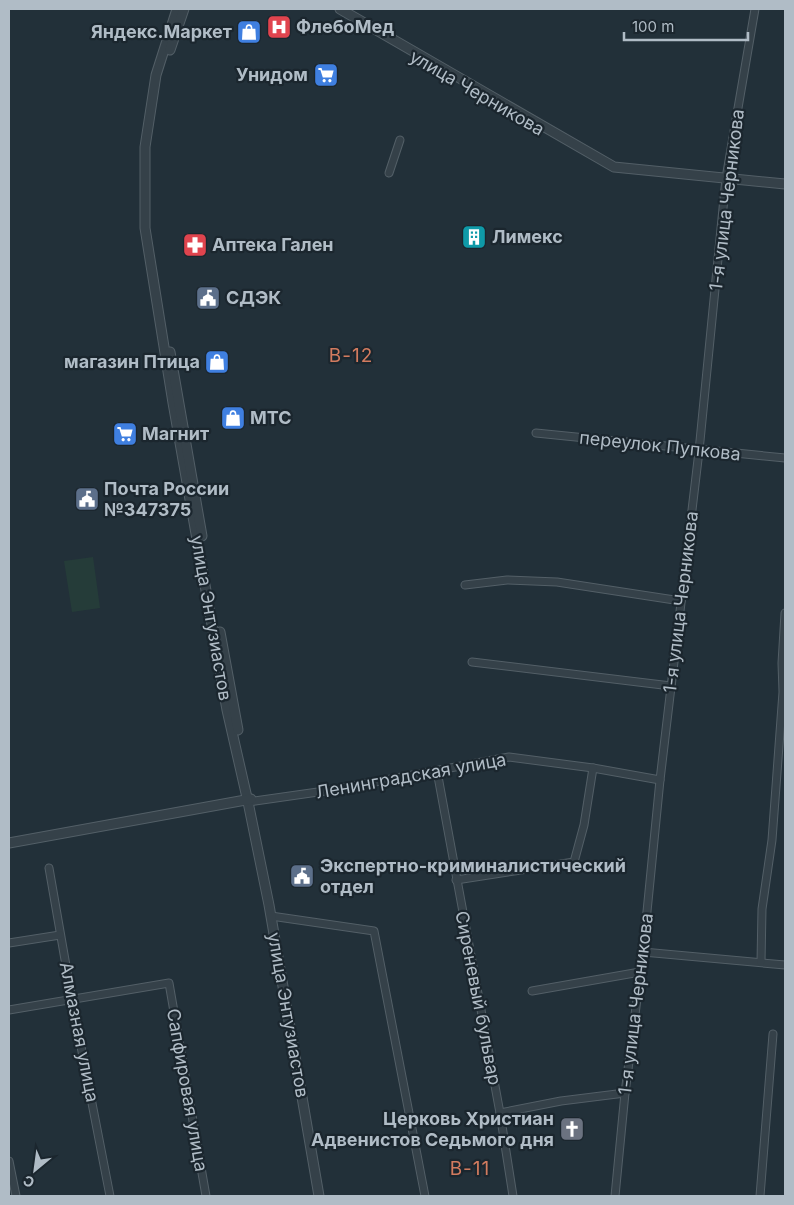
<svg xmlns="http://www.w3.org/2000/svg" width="794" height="1205" viewBox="0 0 794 1205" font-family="Inter,sans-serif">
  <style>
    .green { fill: #253c39 }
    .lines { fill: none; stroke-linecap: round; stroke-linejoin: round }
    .minor-casing { stroke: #535f67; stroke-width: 9 }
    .tertiary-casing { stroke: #535f67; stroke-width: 11 }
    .minor { stroke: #354149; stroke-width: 7 }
    .tertiary { stroke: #354149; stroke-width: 9 }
    .labels { text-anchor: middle; stroke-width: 4.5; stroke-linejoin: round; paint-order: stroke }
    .poi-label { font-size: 18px; font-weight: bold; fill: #b0bcc6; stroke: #1b262e; text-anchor: start }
    .street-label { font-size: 18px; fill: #b0bcc6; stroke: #1b262e }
    .neighbourhood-label { font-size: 19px; letter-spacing: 1px; fill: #d27b5f; stroke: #1b262e }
  </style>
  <rect width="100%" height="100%" fill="#223039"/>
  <polygon class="green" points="93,557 100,608 72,612 64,561"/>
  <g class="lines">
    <defs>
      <g id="minor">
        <polyline points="389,173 400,140"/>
        <polyline points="536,433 785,458"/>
        <polyline points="465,585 507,580 557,582 681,601"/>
        <polyline points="472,662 671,686"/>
        <polyline points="437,771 500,1113 513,1196"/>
        <polyline points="248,802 332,790 509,757 593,768 660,780"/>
        <polyline points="49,868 72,1000 110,1196"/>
        <polyline points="456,880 574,862 584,825 593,768"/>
        <polyline points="271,916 374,931 425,1196"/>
        <polyline points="9,943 60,935"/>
        <polyline points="643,952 785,965"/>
        <polyline points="761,962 762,909 772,840 783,692 782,663 785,613"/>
        <polyline points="532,991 640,972"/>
        <polyline points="9,1010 169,983 206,1196"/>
        <polyline points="500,1113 561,1101 625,1093"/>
        <polyline points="9,1161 16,1196"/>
        <polyline points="615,1196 625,1093 643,952 660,780 699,451 726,178 755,9"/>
        <polyline points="760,1196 773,1034"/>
      </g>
      <g id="tertiary">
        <polyline points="177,9 156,75 145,147 145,228 173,403 227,710 248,802 269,905 319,1196"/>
        <polyline points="340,9 614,167 785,184"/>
        <polyline points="170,50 184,9"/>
        <polyline points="170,352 202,536"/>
        <polyline points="220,632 238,730"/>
        <polyline points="9,843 251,799"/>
      </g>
    </defs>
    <use href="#minor" class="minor-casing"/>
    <use href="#tertiary" class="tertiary-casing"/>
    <use href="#minor" class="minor"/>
    <use href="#tertiary" class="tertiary"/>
  </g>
  <defs>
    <symbol id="hospital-square" viewBox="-11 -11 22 22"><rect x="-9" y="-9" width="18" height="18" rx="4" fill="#e0444e" stroke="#1b262e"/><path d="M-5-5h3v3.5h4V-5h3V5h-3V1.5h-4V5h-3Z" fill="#fff"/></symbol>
    <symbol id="shop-square" viewBox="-11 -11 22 22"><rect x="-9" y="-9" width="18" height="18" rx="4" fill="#3f7fe0" stroke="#1b262e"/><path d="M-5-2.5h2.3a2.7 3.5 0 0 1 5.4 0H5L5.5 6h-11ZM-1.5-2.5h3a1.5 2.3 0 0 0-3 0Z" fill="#fff"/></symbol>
    <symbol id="supermarket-square" viewBox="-11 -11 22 22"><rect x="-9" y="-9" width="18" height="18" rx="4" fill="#3f7fe0" stroke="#1b262e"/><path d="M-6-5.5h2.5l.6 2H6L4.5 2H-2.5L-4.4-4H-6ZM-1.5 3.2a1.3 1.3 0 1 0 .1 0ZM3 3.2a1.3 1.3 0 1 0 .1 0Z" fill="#fff"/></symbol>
    <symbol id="building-square" viewBox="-11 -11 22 22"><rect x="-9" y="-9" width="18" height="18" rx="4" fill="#0f9aa8" stroke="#1b262e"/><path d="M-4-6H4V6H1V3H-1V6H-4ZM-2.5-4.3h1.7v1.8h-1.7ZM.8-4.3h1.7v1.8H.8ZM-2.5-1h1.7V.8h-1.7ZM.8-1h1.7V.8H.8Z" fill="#fff"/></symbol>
    <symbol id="pharmacy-square" viewBox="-11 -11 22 22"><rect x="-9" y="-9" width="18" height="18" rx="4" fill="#e0444e" stroke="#1b262e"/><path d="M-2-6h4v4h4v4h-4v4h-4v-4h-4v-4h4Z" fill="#fff"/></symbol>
    <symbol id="civic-square" viewBox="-11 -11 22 22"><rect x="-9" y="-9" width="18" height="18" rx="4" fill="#5c6f8a" stroke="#1b262e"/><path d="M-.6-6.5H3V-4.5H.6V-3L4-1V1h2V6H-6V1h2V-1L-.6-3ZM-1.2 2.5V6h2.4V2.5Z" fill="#fff"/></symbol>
    <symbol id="church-square" viewBox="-11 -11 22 22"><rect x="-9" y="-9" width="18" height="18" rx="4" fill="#6b7280" stroke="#1b262e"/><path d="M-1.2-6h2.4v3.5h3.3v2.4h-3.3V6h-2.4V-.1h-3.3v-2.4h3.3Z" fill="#fff"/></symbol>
  </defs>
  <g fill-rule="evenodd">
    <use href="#hospital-square" x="265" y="13" width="28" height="28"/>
    <use href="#shop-square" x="235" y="18" width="28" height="28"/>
    <use href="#supermarket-square" x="312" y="61" width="28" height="28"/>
    <use href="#building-square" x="460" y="223" width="28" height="28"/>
    <use href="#pharmacy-square" x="181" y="231" width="28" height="28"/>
    <use href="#civic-square" x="194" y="284" width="28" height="28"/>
    <use href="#shop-square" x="203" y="348" width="28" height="28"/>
    <use href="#shop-square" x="219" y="404" width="28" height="28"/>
    <use href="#supermarket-square" x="111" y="420" width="28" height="28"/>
    <use href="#civic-square" x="73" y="485" width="28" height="28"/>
    <use href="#civic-square" x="288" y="862" width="28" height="28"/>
    <use href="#church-square" x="558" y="1115" width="28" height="28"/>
  </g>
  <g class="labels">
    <g class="poi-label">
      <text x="296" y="33">ФлебоМед</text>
      <text x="232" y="38" text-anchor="end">Яндекс.Маркет</text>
      <text x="308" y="81" text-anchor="end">Унидом</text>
      <text x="492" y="243">Лимекс</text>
      <text x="212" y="251">Аптека Гален</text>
      <text x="226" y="304">СДЭК</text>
      <text x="200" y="368" text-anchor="end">магазин Птица</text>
      <text x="250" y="424">МТС</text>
      <text x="142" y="440">Магнит</text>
      <text x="104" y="495">Почта России<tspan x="104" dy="21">№347375</tspan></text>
      <text x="320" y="872">Экспертно-криминалистический<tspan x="320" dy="21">отдел</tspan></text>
      <text x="554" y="1125" text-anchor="end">Церковь Христиан<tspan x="554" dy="21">Адвенистов Седьмого дня</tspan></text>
    </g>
    <g class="street-label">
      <text transform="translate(477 93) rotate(30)" y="6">улица Черникова</text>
      <text transform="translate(727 200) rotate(-83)" y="6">1-я улица Черникова</text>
      <text transform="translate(660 446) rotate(6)" y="6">переулок Пупкова</text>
      <text transform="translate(681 602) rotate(-83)" y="6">1-я улица Черникова</text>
      <text transform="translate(211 618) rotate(80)" y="6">улица Энтузиастов</text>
      <text transform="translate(411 776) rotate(-10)" y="6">Ленинградская улица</text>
      <text transform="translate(478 998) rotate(79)" y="6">Сиреневый бульвар</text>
      <text transform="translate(636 1004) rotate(-83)" y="6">1-я улица Черникова</text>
      <text transform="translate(288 1015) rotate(80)" y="6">улица Энтузиастов</text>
      <text transform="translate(79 1032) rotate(79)" y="6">Алмазная улица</text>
      <text transform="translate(187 1090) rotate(80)" y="6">Сапфировая улица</text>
    </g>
    <g class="neighbourhood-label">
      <text x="351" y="362">В-12</text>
      <text x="470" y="1175">В-11</text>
    </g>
  </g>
  <rect width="794" height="1205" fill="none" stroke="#b0bcc6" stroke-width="20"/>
  <g transform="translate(35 1170) rotate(209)" stroke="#1b262e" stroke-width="4" paint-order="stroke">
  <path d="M0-4L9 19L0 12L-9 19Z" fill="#b0bcc6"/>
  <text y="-8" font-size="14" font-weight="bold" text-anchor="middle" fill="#b0bcc6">С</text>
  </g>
  <path d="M624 32v8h124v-8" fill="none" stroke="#b0bcc6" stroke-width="2.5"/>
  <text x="632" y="32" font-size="15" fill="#b0bcc6" stroke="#1b262e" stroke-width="4" paint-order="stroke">100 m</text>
</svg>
